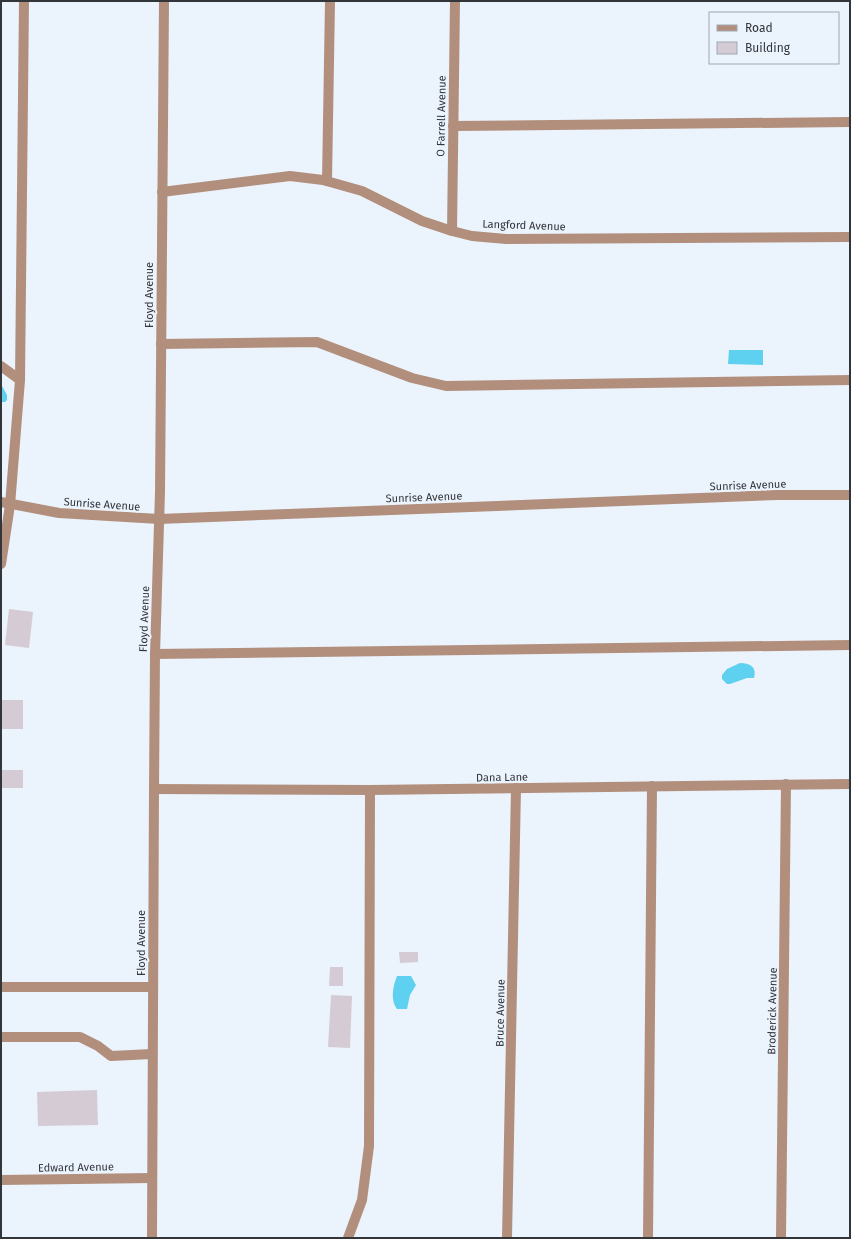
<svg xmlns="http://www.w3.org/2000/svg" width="851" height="1239" viewBox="0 0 851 1239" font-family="'Fira Sans',sans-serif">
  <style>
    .water { fill: #5fd1f0 }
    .building { fill: #d5cbd4 }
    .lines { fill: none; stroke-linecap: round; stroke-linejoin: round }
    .minor { stroke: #b28f7c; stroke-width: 10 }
    .labels { text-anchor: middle; stroke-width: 4; stroke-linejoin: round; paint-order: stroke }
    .street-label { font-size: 11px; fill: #323539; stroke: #ebf3fd }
  </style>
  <rect width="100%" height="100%" fill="#ebf3fd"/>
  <g class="water">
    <polygon points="729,350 763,350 763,365 728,364"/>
    <polygon points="1,384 7,395 7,400 5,402 1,402"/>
    <path d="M740 663C751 663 757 668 754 678H747L730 684H727L722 679V675L727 669Z"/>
    <path d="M397 976H411L416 985 410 995 407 1009H397C390 1000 393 986 397 976Z"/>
  </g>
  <g class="building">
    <polygon points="9,609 33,612 29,648 5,645"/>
    <rect x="1" y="700" width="22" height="29"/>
    <rect x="1" y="770" width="22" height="18"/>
    <polygon points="399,952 418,952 418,962 400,963"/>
    <polygon points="330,967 343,967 343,986 329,986"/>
    <polygon points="331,995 352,996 350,1048 328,1047"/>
    <polygon points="97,1090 98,1125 38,1126 37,1092"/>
  </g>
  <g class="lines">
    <g class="minor">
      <polyline points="453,126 850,122"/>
      <polyline points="327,181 330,1"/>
      <polyline points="162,192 290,176 323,180 362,191 422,221 452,231 472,236 506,239 850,237"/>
      <polyline points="452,231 455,1"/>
      <polyline points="161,344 317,342 412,378 446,386 850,380"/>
      <polyline points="1,366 20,380 10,505 1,564"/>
      <polyline points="20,380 24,1"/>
      <polyline points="1,502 59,513 159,519 778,495 850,495"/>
      <polyline points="155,654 850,645"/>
      <polyline points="154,789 370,790 850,784"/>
      <polyline points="1,987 153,987"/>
      <polyline points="1,1037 80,1037 98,1046 111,1056 152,1054"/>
      <polyline points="1,1180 152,1178"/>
      <polyline points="152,1238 154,789 155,654 160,492 164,1"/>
      <polyline points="348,1238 362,1200 369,1146 370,790"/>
      <polyline points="507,1238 516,788"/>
      <polyline points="648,1238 652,786"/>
      <polyline points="781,1238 786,784"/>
    </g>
  </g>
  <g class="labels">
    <g class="street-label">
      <text transform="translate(441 116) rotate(-89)" y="4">O Farrell Avenue</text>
      <text transform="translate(524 225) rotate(2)" y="4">Langford Avenue</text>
      <text transform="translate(149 295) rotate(-90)" y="4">Floyd Avenue</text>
      <text transform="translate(748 485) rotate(-2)" y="4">Sunrise Avenue</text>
      <text transform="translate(424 497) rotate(-2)" y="4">Sunrise Avenue</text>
      <text transform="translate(102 504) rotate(4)" y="4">Sunrise Avenue</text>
      <text transform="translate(144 619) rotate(-88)" y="4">Floyd Avenue</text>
      <text transform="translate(502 777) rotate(-1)" y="4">Dana Lane</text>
      <text transform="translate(141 943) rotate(-90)" y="4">Floyd Avenue</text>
      <text transform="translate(772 1011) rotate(-89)" y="4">Broderick Avenue</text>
      <text transform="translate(500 1013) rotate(-89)" y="4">Bruce Avenue</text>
      <text transform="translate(76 1167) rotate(-1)" y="4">Edward Avenue</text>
    </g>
  </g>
  <rect width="851" height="1239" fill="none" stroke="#323539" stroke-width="4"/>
  <rect x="709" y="12" width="130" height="52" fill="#ebf3fd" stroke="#a1a7af"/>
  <rect x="717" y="25" width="20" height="6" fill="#b28f7c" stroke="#a1a7af"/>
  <text x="745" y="32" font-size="12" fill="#323539">Road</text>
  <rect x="717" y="42" width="20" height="12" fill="#d5cbd4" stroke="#a1a7af"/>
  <text x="745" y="52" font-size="12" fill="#323539">Building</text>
</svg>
